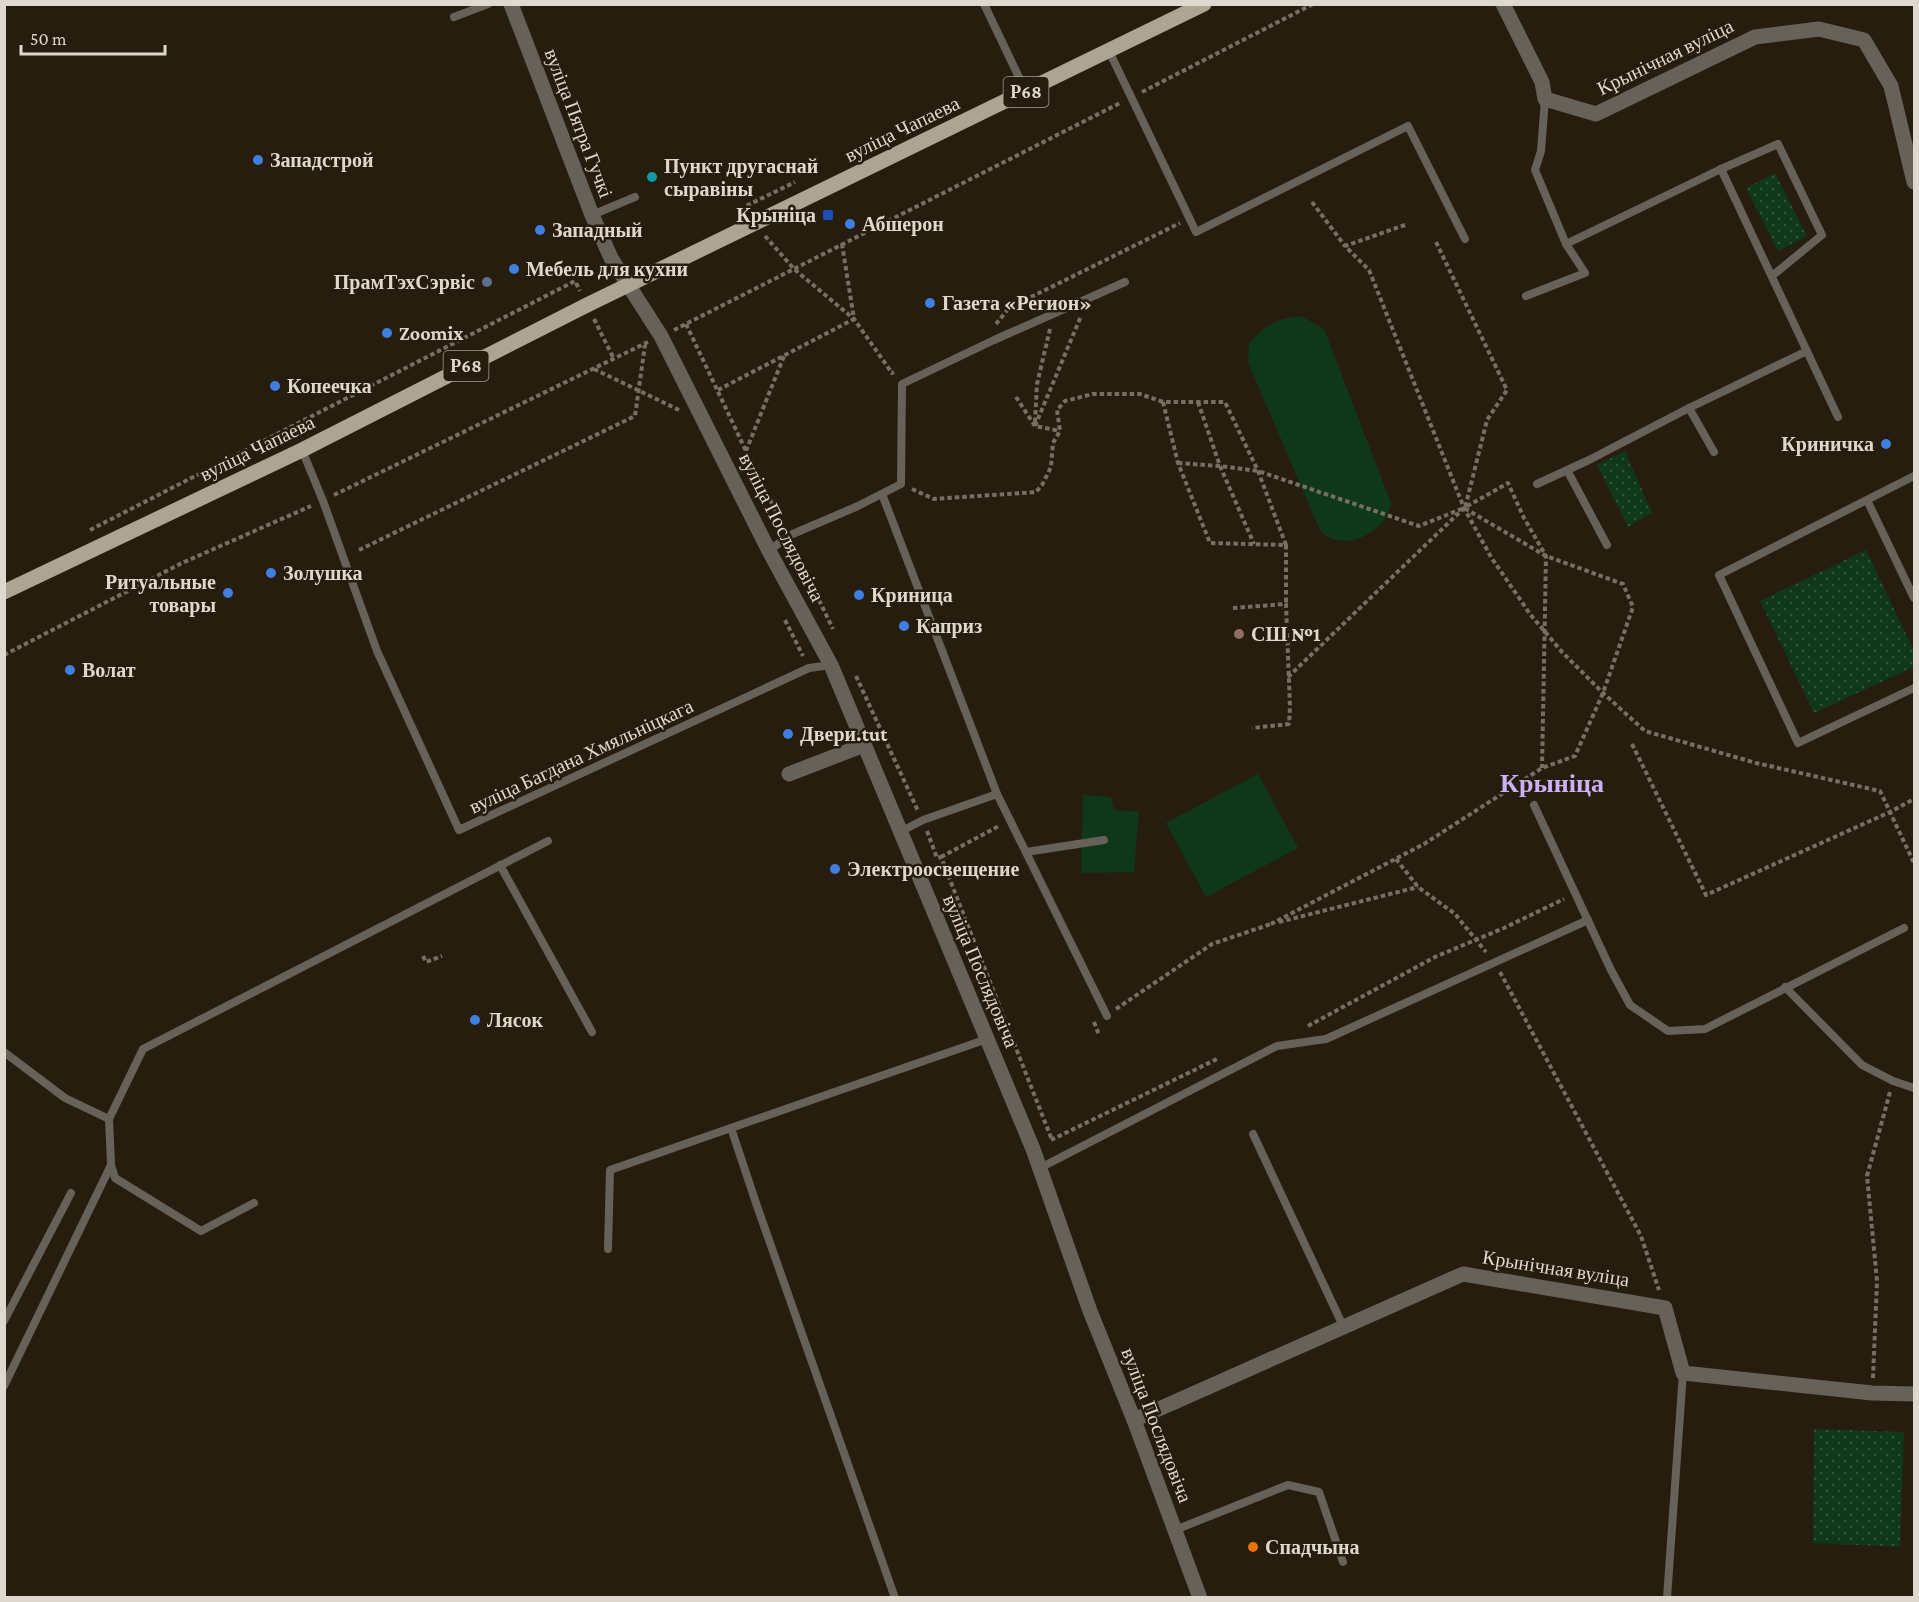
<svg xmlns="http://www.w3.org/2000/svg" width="1919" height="1602" viewBox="0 0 1919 1602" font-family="'Crimson Pro',serif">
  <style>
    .green { fill: #0f381a }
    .park { fill: url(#park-dots) }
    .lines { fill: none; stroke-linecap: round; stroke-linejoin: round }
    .path { stroke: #786f62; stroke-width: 4; stroke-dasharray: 4.5 3; stroke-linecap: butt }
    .service { stroke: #666159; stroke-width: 8 }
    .minor { stroke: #666159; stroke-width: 15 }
    .tertiary { stroke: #666159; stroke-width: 15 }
    .primary { stroke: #aea493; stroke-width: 15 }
    .shop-dot { fill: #3f7fe0; stroke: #271d0e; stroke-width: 2 }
    .culture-dot { fill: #0f9aa8; stroke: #271d0e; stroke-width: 2 }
    .transit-dot { fill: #1a4fb4; stroke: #271d0e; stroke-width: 2 }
    .service-dot { fill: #5c6f8a; stroke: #271d0e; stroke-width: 2 }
    .education-dot { fill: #8d6e63; stroke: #271d0e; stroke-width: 2 }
    .food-dot { fill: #e8710a; stroke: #271d0e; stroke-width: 2 }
    .labels { text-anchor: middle; stroke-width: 5; stroke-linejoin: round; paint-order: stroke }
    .shield { fill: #271d0e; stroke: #a8a094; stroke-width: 1.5 }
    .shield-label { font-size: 18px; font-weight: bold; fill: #dfd8ce }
    .street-label { font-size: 20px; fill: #dfd8ce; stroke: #271d0e }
    .poi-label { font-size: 20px; font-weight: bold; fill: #dfd8ce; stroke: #271d0e; text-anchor: start }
    .district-label { font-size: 26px; font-weight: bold; fill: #cdb1f6; stroke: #271d0e }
  </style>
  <defs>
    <pattern id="park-dots" width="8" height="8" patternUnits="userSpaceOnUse" patternTransform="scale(1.5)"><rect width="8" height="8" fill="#0f381a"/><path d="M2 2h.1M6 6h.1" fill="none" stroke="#32543a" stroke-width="1.8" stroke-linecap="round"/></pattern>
  </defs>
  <rect width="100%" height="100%" fill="#271d0e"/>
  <g class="green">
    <path d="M1301 316 1324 329 1391 503C1387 533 1341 555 1320 530L1248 362 1249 343C1268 323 1274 320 1301 316Z"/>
    <polygon points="1258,774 1298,848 1206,897 1166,823"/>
    <polygon points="1083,795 1111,797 1114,810 1139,812 1134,872 1081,873"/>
  </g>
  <g class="park">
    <polygon points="1775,173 1807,236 1778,251 1746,188"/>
    <polygon points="1625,451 1652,513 1628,527 1597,465"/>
    <polygon points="1866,550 1914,651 1914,667 1814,713 1760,601"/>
    <polygon points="1814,1429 1904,1432 1900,1547 1813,1543"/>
  </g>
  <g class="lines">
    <g class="path">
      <polyline points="1142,92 1313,4"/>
      <polyline points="1312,202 1345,246"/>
      <polyline points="746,211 744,207 795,182"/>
      <polyline points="1405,225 1345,246 1369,270 1464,508 1491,557 1530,614 1562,652 1603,693 1645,731 1756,763 1880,791 1914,863"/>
      <polyline points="765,236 794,269 854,319 892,373 894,372"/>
      <polyline points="1436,242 1507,390 1487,420 1465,508"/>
      <polyline points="594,319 614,359"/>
      <polyline points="686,324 746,451 783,526"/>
      <polyline points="996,324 1009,308 1180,223"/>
      <polyline points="674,330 1122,102"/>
      <polyline points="594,369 679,410"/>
      <polyline points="718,390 854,319 842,244"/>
      <polyline points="1016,397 1035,426 1060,431"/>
      <polyline points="1198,402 1220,466 1254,544"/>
      <polyline points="1035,422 1037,384 1050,329"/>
      <polyline points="1035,426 1081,316"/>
      <polyline points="746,451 784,356"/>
      <polyline points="1178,463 1220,466 1258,471 1419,526 1464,508 1546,556 1623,584 1633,607 1603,693 1575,756 1542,768 1424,844 1271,924"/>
      <polyline points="912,489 934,499 1036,492 1042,485 1051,467 1053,443 1060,431 1057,410 1065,401 1093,394 1140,394 1163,402"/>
      <polyline points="334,495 648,342"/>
      <polyline points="90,530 575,281 580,291"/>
      <polyline points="1286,545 1258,471 1225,402 1163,402 1178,463 1210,543 1286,545 1286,604"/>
      <polyline points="793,546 833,629"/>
      <polyline points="359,550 635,416 645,345"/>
      <polyline points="1233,608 1286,604 1290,707 1289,724 1252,728"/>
      <polyline points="785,620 803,656"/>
      <polyline points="4,655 182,563 311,506"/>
      <polyline points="856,676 918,811"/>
      <polyline points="1288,677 1464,508 1508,483 1524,518 1546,556 1542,768"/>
      <polyline points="1632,744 1706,895 1890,812 1914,799"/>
      <polyline points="1523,780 1529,794"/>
      <polyline points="927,831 937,858 941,857 1052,1140"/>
      <polyline points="941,857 999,826"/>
      <polyline points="1396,859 1418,887 1455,914 1486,952"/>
      <polyline points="1279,922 1418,887"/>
      <polyline points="423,956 426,962 442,956"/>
      <polyline points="1500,972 1641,1236 1659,1290"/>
      <polyline points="1116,1009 1212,944 1271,924"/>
      <polyline points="1094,1022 1099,1035"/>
      <polyline points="1308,1026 1435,957 1504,928 1564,899"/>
      <polyline points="1051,1140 1217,1059"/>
      <polyline points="1873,1378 1877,1281 1867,1176 1890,1092"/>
    </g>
    <g class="service">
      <polyline points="984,4 1026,92"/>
      <polyline points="454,17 488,4"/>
      <polyline points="1109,51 1196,232 1408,126 1465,239"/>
      <polyline points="1545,99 1541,151 1535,170 1566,244 1721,169 1838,417"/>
      <polyline points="1721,169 1778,144 1822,235 1772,276"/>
      <polyline points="592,215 635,197"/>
      <polyline points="1526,296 1585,273 1566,244"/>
      <polyline points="302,450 323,501 377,651 459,830 809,668 831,665"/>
      <polyline points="1714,452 1689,408 1807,351"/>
      <polyline points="1567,470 1607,545"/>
      <polyline points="1914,476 1719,575 1798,743 1914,688"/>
      <polyline points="1537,484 1589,460 1689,408"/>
      <polyline points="882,494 997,794"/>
      <polyline points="1867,500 1914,598"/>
      <polyline points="769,551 788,536 858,506 901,484 902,384 994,340 1125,282"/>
      <polyline points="1534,805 1611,970 1630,1005 1668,1031 1705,1029 1904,928"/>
      <polyline points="900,832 923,820 997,794 1107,1016"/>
      <polyline points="1026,852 1104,840"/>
      <polyline points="500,865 592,1032"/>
      <polyline points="1785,987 1862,1065 1893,1081 1914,1088"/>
      <polyline points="4,1052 65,1098 109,1119 111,1165 4,1386"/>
      <polyline points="109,1119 143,1049 548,841"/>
      <polyline points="731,1128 757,1206 895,1598"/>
      <polyline points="1253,1134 1344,1328"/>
      <polyline points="111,1165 115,1178 201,1231 254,1203"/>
      <polyline points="1040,1168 1277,1046 1326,1039 1588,920"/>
      <polyline points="608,1249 610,1170 987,1039"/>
      <polyline points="4,1321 71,1193"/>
      <polyline points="1175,1530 1288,1485 1319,1492 1343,1562"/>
      <polyline points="1667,1598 1683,1373"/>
    </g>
    <g class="minor">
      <polyline points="1503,4 1542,82 1545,99 1596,114 1755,37 1819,29 1864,40 1891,86 1914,182"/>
      <polyline points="629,286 661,336 769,551 831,665 1033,1149 1090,1311 1134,1420 1200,1598"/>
      <polyline points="789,774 864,745"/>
      <polyline points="1134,1420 1463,1274 1665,1308 1683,1373 1872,1393 1914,1394"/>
    </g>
    <polyline class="tertiary" points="511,4 592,215 611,258 629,286"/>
    <polyline class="primary" points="4,592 302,450 587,305 1204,4"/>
  </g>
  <g class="shop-dot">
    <circle cx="258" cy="160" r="6"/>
    <circle cx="850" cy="224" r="6"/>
    <circle cx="540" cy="230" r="6"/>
    <circle cx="514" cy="269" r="6"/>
    <circle cx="930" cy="303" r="6"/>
    <circle cx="387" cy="333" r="6"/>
    <circle cx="275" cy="386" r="6"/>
    <circle cx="1886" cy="444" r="6"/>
    <circle cx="271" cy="573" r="6"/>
    <circle cx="228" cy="593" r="6"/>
    <circle cx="859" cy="595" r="6"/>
    <circle cx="904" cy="626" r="6"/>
    <circle cx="70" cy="670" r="6"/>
    <circle cx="788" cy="734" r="6"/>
    <circle cx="835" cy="869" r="6"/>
    <circle cx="475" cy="1020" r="6"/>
  </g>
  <circle class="culture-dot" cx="652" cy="177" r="6"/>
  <rect class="transit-dot" x="822" y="209" width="12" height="12" rx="3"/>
  <circle class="service-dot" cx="487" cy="282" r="6"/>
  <circle class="education-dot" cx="1239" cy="634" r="6"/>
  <circle class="food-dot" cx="1253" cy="1547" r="6"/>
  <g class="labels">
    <g class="shield">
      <rect x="1003.5" y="77" width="45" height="30" rx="4.5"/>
      <rect x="443.5" y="351" width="45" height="30" rx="4.5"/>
    </g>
    <g class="shield-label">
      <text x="1026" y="98">Р68</text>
      <text x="466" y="372">Р68</text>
    </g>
    <g class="street-label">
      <text transform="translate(1665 57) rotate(-26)" y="7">Крынічная вуліца</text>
      <text transform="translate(579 123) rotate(69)" y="7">вуліца Пятра Гучкі</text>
      <text transform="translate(902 129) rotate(-26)" y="7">вуліца Чапаева</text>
      <text transform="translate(257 448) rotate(-26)" y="7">вуліца Чапаева</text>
      <text transform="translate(782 527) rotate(63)" y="7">вуліца Послядовіча</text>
      <text transform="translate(581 756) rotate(-25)" y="7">вуліца Багдана Хмяльніцкага</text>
      <text transform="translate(981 971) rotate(67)" y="7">вуліца Послядовіча</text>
      <text transform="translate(1556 1268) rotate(9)" y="7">Крынічная вуліца</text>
      <text transform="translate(1157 1425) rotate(69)" y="7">вуліца Послядовіча</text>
    </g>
    <g class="poi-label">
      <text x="270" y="167">Западстрой</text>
      <text x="664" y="173">Пункт другаснай<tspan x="664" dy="23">сыравіны</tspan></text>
      <text x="816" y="222" text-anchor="end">Крыніца</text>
      <text x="862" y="231">Абшерон</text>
      <text x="552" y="237">Западный</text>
      <text x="526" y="276">Мебель для кухни</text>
      <text x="475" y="289" text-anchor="end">ПрамТэхСэрвіс</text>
      <text x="942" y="310">Газета «Регион»</text>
      <text x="399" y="340">Zoomix</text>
      <text x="287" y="393">Копеечка</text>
      <text x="1874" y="451" text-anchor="end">Криничка</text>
      <text x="283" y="580">Золушка</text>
      <text x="216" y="589" text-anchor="end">Ритуальные<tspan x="216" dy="23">товары</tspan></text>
      <text x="871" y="602">Криница</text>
      <text x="916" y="633">Каприз</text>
      <text x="1251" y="641">СШ №1</text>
      <text x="82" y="677">Волат</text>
      <text x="800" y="741">Двери.tut</text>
      <text x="847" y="876">Электроосвещение</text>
      <text x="487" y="1027">Лясок</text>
      <text x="1265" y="1554">Спадчына</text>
    </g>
    <g class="district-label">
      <text x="1552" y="792">Крыніца</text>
    </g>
  </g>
  <rect width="1919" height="1602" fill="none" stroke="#dfd8ce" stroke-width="12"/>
  <path d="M21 45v9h144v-9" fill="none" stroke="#dfd8ce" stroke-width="3"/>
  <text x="30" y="45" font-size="18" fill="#dfd8ce" stroke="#271d0e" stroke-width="4.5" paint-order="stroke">50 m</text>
</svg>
